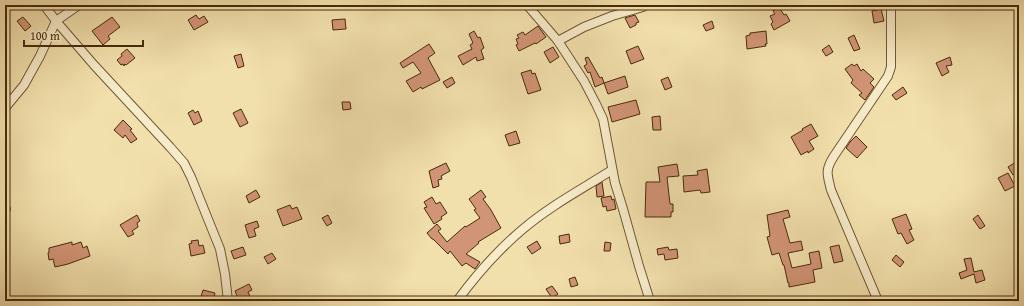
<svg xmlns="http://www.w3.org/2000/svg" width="1024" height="306" viewBox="0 0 1024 306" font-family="'Gentium Book Plus',serif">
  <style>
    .building { fill: #d29476; stroke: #462b0b }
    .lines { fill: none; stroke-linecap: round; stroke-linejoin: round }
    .street-casing { stroke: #715833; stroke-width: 10 }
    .street { stroke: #f7ebc9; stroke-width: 8 }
  </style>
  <rect width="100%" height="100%" fill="#f2e0ac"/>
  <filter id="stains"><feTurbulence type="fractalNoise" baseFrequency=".005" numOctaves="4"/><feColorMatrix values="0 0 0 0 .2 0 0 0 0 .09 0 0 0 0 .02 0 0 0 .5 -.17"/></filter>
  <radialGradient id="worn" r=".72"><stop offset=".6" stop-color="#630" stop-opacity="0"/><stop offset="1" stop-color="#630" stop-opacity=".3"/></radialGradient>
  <g class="building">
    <polygon points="779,7 784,15 786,14 790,21 774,30 771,24 773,22 770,16 775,14 773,11"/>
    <polygon points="881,9 884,21 874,23 872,11"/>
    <polygon points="196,15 199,19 204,16 208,22 194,30 188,20"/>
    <polygon points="635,15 639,22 636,23 636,25 630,28 625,18"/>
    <polygon points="23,17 31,26 25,31 17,21"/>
    <polygon points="112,17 120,27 108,36 110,39 103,45 92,31"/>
    <polygon points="345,19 346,29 333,30 332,20"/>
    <polygon points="712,21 714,28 706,31 703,25"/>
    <polygon points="538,26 546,37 536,44 535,43 519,51 516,45 518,44 516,39 519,38 517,35 523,32 525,35"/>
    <polygon points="474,31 478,38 480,37 484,48 481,50 484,59 477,61 476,57 463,65 458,56 472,49 470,45 473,43 469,34"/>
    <polygon points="766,31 767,44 765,44 766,46 747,49 746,36 750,35 750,33"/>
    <polygon points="854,35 860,49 854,51 848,38"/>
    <polygon points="429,44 435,53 428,58 440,80 422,89 421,87 413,92 406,81 421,73 413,62 403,68 400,63"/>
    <polygon points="829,45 833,52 826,56 822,50"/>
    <polygon points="638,46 644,59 631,64 626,51"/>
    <polygon points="553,47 559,57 550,63 544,52"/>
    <polygon points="127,49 135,58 126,65 125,64 124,66 123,64 121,65 117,60 122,56 121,54"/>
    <polygon points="241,54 244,66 238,68 234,56"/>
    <polygon points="588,57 600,78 602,77 604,83 625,76 628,87 608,94 604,83 595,87 590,72 588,73 584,66 587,64 585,58"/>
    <polygon points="950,57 952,65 946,66 949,72 942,76 936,63"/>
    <polygon points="852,64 854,66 857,64 861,71 863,69 874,79 870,83 874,87 865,100 859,95 862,93 851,83 853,80 845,69"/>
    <polygon points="531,70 532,74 535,73 541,90 528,94 521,73"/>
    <polygon points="452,77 455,83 447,88 443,82"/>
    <polygon points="668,77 672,87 665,90 661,80"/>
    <polygon points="903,87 907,93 896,100 892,95"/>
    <polygon points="636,100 640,114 612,122 608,107"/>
    <polygon points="342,102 350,102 351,109 343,110"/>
    <polygon points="241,109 248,123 240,127 233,113"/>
    <polygon points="193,110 195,113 198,111 202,121 194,125 188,113"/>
    <polygon points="660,116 661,130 653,130 652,117"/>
    <polygon points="123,120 132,129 130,130 137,139 131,143 125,135 123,138 114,130"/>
    <polygon points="811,124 818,136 809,141 814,149 808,153 808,151 801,155 791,137 803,130 802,129"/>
    <polygon points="516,131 520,143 509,146 505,135"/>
    <polygon points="856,136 867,147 857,158 846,148 850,142"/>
    <polygon points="1016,162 1019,166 1019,171 1013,175 1008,167"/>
    <polygon points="446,163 450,171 441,176 442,179 438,180 439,186 433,188 429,171"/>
    <polygon points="677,164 679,176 667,177 670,204 673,204 673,212 671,212 671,217 645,217 646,182 660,182 658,167"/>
    <polygon points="707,169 710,192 701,193 700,190 684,192 683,176 698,175 697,171"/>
    <polygon points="1008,173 1015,186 1005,191 998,178"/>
    <polygon points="602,182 604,196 597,197 596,186"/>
    <polygon points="256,190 260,197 249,203 246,196"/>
    <polygon points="481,190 486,197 483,199 491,210 501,228 478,242 479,243 466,254 480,262 475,269 466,263 462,266 450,251 448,254 433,239 432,239 427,233 437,224 441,229 438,231 447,242 465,226 466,227 480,218 474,210 476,209 469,199"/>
    <polygon points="611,196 612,200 614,199 616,209 607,211 606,206 603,207 601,198"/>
    <polygon points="432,197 436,204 440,202 447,213 441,217 442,219 434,224 424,208 427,207 424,202"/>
    <polygon points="290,205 292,209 297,207 302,219 283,226 277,210"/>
    <polygon points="788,210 790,217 783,219 790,243 801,241 803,250 788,253 792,268 811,264 809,253 819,251 822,268 813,270 815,282 789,287 789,283 788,283 784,265 783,265 779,253 772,255 767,237 770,236 767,215"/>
    <polygon points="906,214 912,229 909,230 914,240 907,244 901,233 898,234 892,219"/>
    <polygon points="137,215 140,221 137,223 138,227 132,231 134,234 128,237 120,225"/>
    <polygon points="328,215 332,223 327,226 322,218"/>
    <polygon points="978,215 985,226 980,229 973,219"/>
    <polygon points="257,221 259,227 254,229 256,236 249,238 245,225"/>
    <polygon points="569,234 570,242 560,244 559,236"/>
    <polygon points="198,240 199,246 203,245 205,253 191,256 189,244 192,243 191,241"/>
    <polygon points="537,241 541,248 532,254 527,247"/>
    <polygon points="72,242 72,245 81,242 83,248 87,246 90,256 68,264 55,267 53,259 49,260 48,253 49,252 49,248"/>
    <polygon points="605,242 611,243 610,251 604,251"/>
    <polygon points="839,245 843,261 834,263 830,247"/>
    <polygon points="243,247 246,255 234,259 231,251"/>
    <polygon points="668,247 669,250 677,249 678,258 665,260 664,254 658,255 657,249"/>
    <polygon points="272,253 276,259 268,264 264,257"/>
    <polygon points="896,255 904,262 900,267 892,260"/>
    <polygon points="971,258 974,272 982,270 985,280 976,283 974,274 961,279 959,273 967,270 964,259"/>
    <polygon points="575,277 578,285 571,287 569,279"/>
    <polygon points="249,284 252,290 248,292 252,301 239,301 235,291"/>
    <polygon points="552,286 558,294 552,298 546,289"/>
    <polygon points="203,290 215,293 213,301 200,300"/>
  </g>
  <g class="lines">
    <defs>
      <g id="street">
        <polyline points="44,5 56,21 94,65 170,147 184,163 191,177 220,249 225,274 228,301"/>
        <polyline points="527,5 558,41 584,81 596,104 603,119 615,183 623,209 639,266 650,301"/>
        <polyline points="558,41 584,27 612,16 643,7"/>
        <polyline points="5,108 24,85 40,56 56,21 79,5"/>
        <polyline points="5,210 6,209"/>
        <path d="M457 301C476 275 498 250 523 229 550 206 582 189 612 170"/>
        <path d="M878 301 831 190C827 174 825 170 834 156L888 76 891 67V5"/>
      </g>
    </defs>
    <use href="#street" class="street-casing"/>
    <use href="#street" class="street"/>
  </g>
  <rect width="1024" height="306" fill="none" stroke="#f2e0ac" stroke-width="20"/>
  <rect x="6" y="6" width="1012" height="294" fill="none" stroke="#462b0b" stroke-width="2"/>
  <rect x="10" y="10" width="1004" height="286" fill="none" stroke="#462b0b"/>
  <path d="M24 40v6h119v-6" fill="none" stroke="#462b0b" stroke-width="2"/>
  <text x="30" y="40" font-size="12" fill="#462b0b" stroke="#f7ebc9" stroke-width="3" paint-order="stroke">100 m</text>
  <rect width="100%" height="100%" filter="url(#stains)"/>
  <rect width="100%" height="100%" fill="url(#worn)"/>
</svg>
